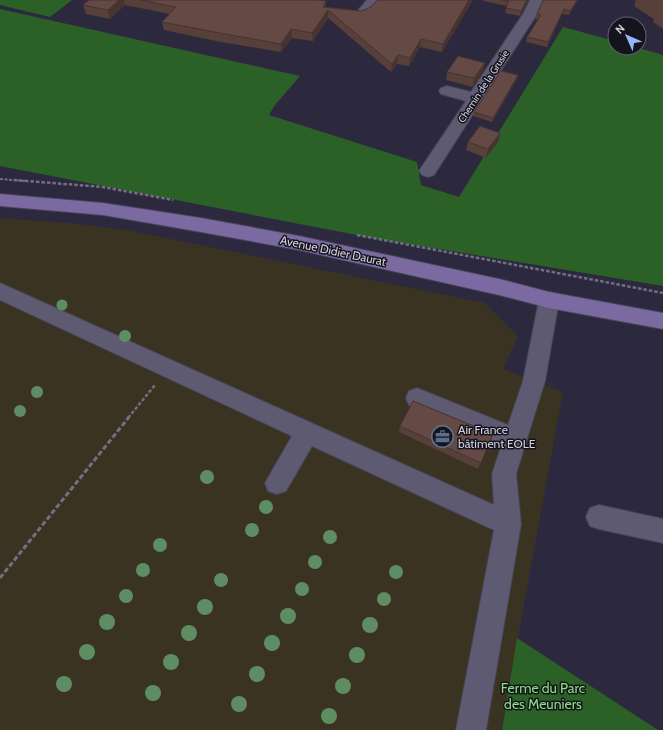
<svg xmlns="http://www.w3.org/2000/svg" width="663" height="730" viewBox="0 0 663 730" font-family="Cabin,sans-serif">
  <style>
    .industrial { fill: #3b3322 }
    .green { fill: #2b6126 }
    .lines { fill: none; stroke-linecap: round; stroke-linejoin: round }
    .minor-casing { stroke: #464456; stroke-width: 2 }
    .major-casing { stroke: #464456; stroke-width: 2 }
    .path-far2 { stroke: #726f82; stroke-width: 2; stroke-dasharray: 3 1.5; stroke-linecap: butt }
    .path-far1 { stroke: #726f82; stroke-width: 2.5; stroke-dasharray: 3.5 2; stroke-linecap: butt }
    .path { stroke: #726f82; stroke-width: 3; stroke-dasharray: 5 2.5; stroke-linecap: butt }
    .minor { fill: #5d5a72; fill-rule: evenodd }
    .major { fill: #7b69a1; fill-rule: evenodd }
    .tree { fill: #5f8d63 }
    .wall { fill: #573f3a }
    .shaded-wall { fill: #473330 }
    .building { fill: #654944; stroke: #473330 }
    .labels { text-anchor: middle; stroke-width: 3; stroke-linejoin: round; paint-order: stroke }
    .far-street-label { font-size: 10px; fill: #d3d1e0; stroke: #15141d }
    .street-label { font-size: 12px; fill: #d3d1e0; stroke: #15141d }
    .poi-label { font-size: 12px; fill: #d3d1e0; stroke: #15141d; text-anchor: start }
    .near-park-label { font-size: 14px; fill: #89de80; stroke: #15141d }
  </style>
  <rect width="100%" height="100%" fill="#2c293f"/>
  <polygon class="industrial" points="0,218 79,224 126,230 485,303 518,336 503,369 563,392 501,730 0,730"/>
  <g class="green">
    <polygon points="0,0 72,0 50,17 0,5"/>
    <polygon points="0,9 300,76 275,105 269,115 417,162 421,185 459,197 563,27 615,41 615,48 639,48 663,55 663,286 367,237 0,166"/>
    <polygon points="517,638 658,730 502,730"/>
  </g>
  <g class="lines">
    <defs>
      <g id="minor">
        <path d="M367 0H381C375 9 368 20 357 17L355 14Z"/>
        <polygon points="530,0 544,0 537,14 434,175 428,177 422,175 419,171 466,101 441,94 439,91 441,88 447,86 471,92 523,14"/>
        <polygon points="0,283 494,505 492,474 502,444 409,405 406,398 409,391 417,388 508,425 523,381 539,300 542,294 549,292 556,294 559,300 545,381 516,474 521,524 486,730 456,730 494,530 312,446 286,491 277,494 268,491 265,483 292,436 0,300"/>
        <polygon points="599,505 663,519 663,543 599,529 590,526 586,517 590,508"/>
      </g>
      <polygon id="major" points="0,194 103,203 201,218 299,236 499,279 549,292 663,313 663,329 549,308 499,295 299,250 201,232 103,215 0,206"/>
    </defs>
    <use href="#minor" class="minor-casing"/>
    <use href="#major" class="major-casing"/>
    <polyline class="path-far2" points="0,179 26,181"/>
    <g class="path-far1">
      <polyline points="14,180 103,187 173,200"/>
      <polyline points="357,235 663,293"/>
      <polyline points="128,418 155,385"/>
    </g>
    <polyline class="path" points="0,578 129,417"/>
    <use href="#minor" class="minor"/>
    <use href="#major" class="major"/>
  </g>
  <g class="tree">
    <circle cx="62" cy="305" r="5.5"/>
    <circle cx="125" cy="336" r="6"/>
    <circle cx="37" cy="392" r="6"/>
    <circle cx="20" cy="411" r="6"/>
    <circle cx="207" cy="477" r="7"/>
    <circle cx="266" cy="507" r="7"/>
    <circle cx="252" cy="530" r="7"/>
    <circle cx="330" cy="537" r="7"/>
    <circle cx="160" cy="545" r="7"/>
    <circle cx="315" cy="562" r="7"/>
    <circle cx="143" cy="570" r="7"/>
    <circle cx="396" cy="572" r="7"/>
    <circle cx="221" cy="580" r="7"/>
    <circle cx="302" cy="589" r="7"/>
    <circle cx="126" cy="596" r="7"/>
    <circle cx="384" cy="599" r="7"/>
    <circle cx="205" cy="607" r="8"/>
    <circle cx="288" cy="616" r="8"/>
    <circle cx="107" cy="622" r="8"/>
    <circle cx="370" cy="625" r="8"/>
    <circle cx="189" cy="633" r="8"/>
    <circle cx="272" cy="643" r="8"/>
    <circle cx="87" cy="652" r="8"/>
    <circle cx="357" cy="655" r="8"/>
    <circle cx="171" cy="662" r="8"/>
    <circle cx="257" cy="674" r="8"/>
    <circle cx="64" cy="684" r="8"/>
    <circle cx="343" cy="686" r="8"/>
    <circle cx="153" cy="693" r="8"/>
    <circle cx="239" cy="704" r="8"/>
    <circle cx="329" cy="716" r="8"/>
  </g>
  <g class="wall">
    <polygon points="89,0 318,0 326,7 361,11 473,0 442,52 420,47 409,66 397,64 391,72 328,18 313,41 292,38 281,52 221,42 164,30 162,22 170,14 125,5 110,19 86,14 83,5"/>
    <polygon points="483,0 528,0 520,16 505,13 507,6 483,1"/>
    <polygon points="578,0 569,15 562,14 547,47 526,42 527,37 538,20 535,19 537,14"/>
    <polygon points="636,0 663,0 663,29 653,22 654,19 634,6"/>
    <polygon points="483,71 473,87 446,80 447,72"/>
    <polygon points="518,75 517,79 492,122 473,116 474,112"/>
    <polygon points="500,133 498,142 486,158 466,150 468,142"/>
    <polygon points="400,426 493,434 478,469 399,432"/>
  </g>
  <g class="shaded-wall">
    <polygon points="119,0 124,0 125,5 110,19 108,10"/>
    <polygon points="469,0 473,0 442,52 443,44"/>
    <polygon points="527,0 528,0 520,16 521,11"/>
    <polygon points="577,0 578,0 569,15 570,11"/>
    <polygon points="326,1 326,10 323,7"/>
    <polygon points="564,9 562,14 547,47 548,42"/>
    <polygon points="328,10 328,18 313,41 312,33"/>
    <polygon points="291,29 292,38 281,52 281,44"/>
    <polygon points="421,39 420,47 409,66 410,58"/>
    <polygon points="398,55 397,64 391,72 392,64"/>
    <polygon points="485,63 483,71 473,87 474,78"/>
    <polygon points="518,75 517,79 492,122 493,118"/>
    <polygon points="500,133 498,142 486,158 488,149"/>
  </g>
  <g class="building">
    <polygon points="89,0 119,0 108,10 83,5"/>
    <polygon points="140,0 318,0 326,1 323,7 361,11 369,8 375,3 377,0 469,0 443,44 421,39 410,58 398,55 392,64 328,10 312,33 291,29 281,44 220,33 162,22 176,7"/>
    <polygon points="503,0 527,0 521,11 506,8 509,1"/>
    <polygon points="543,0 577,0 570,11 564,9 548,42 527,37 541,15 537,14"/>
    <polygon points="458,56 485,63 474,78 447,72"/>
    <polygon points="501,71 518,75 493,118 474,112"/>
    <polygon points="480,126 500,133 488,149 468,142"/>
    <polygon points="413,401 493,434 481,463 400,426"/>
  </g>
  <defs>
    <symbol id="office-ring" viewBox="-11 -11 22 22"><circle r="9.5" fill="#15141d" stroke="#5c6f8a" stroke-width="1.5"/><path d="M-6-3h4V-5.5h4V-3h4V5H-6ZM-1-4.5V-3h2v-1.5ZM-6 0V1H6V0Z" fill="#5c6f8a"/></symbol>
  </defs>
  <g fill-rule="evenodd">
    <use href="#office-ring" x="430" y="424" width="25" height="25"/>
  </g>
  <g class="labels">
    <g class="far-street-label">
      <text transform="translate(483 86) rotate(-57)" y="4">Chemin de la Grusie</text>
    </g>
    <g class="street-label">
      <text transform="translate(333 251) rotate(12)" y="4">Avenue Didier Daurat</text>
    </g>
    <g class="poi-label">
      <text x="458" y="434">Air France<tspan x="458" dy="14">bâtiment EOLE</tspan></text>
    </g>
    <g class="near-park-label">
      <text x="543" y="693">Ferme du Parc<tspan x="543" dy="16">des Meuniers</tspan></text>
    </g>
  </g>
  <g transform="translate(627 36) rotate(315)"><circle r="19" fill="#15141d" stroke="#61606b"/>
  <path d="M0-3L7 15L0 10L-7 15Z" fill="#9bb5fd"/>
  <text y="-6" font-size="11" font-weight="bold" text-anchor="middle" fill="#d3d1e0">N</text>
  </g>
</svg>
